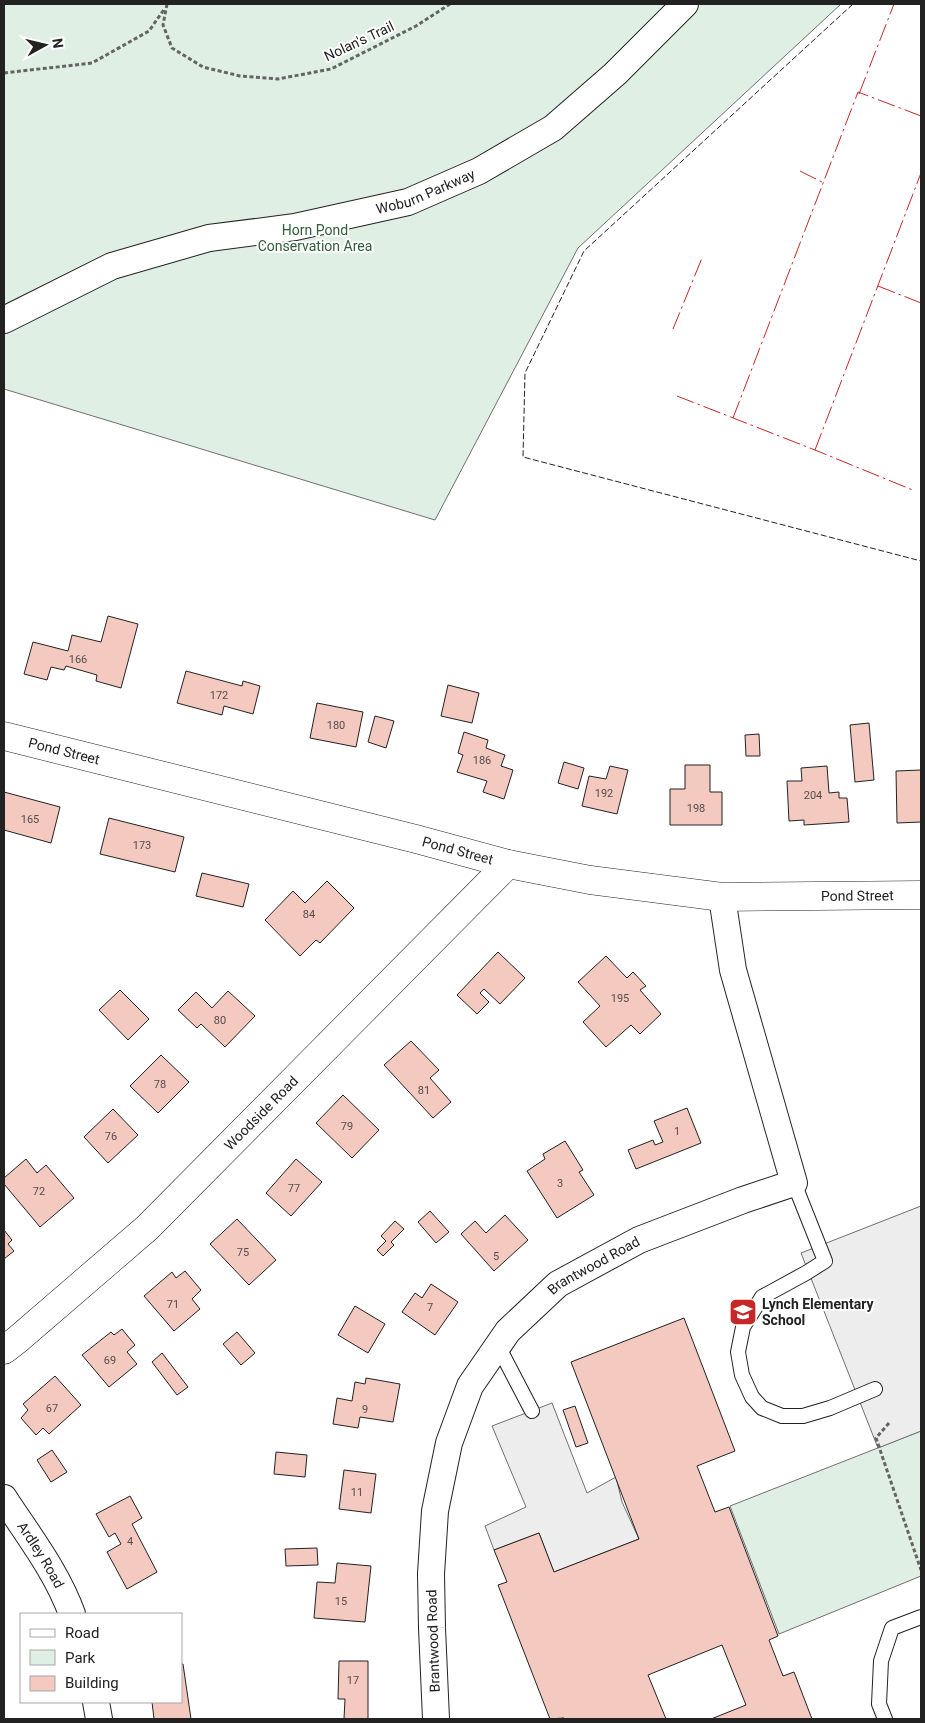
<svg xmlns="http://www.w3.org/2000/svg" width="925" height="1723" viewBox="0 0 925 1723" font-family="Roboto,sans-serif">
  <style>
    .green { fill: #e0efe3; stroke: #6f6f6f }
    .parking { fill: #ededed; stroke: #6f6f6f }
    .building { fill: #f3c9c0; stroke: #222 }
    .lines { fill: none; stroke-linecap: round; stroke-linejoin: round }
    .lane-casing { stroke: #222; stroke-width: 16 }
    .street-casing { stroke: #222; stroke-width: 28 }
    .secondary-casing { stroke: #222; stroke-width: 29 }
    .path { stroke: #646464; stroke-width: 3; stroke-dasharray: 4 2.5; stroke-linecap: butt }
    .lane { stroke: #fff; stroke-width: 14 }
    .street { stroke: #fff; stroke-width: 26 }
    .secondary { stroke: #fff; stroke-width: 28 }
    .fence { stroke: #222; stroke-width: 1; stroke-dasharray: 6 2.5; stroke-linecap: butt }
    .power { stroke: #c62828; stroke-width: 1; stroke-dasharray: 18 4 2.5 4; stroke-linecap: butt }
    .labels { text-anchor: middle; stroke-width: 4; stroke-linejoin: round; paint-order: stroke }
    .number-label { font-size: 11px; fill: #564c4a }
    .street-label { font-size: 14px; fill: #222; stroke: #fff }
    .park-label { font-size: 14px; fill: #2f5e38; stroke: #fff }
    .poi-label { font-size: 14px; font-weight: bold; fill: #222; stroke: #fff; text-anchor: start }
  </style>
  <rect width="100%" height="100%" fill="#fff"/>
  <g class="green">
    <polygon points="4,4 841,4 578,248 435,520 4,389"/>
    <polygon points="921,1431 921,1576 779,1634 730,1506"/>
  </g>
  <g class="parking">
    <polygon points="921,1206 921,1431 878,1448 801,1253"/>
    <polygon points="552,1403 587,1493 616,1477 622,1502 639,1539 554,1572 539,1533 494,1550 485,1526 526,1507 492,1426"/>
  </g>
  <g class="building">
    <polygon points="108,616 138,624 121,688 96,681 97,675 66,666 64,670 51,667 47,680 24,674 33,642 68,651 72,635 101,642"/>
    <polygon points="186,671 242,686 243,681 260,686 253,714 224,706 222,715 177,703"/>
    <polygon points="448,685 479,693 472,723 441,716"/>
    <polygon points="317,703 363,712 356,747 310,738"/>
    <polygon points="375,716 394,721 386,748 368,742"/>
    <polygon points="869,723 874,780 855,782 850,725"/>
    <polygon points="464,732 488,740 486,748 505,755 501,766 513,770 504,799 483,792 487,781 457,772 463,755 458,753"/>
    <polygon points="759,734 760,756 746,756 745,735"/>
    <polygon points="564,762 584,768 578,789 558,783"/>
    <polygon points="685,765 710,765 710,792 722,792 722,825 670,825 670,789 685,789"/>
    <polygon points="610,766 628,770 617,814 582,806 589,776 606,779"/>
    <polygon points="827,766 829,793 839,792 839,798 847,798 849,822 804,825 804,820 789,821 787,781 802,781 801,768"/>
    <polygon points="921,770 921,822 897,823 896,771"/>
    <polygon points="4,792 60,807 51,843 4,830"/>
    <polygon points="109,818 184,837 175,872 100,854"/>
    <polygon points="202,873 249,884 243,907 196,896"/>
    <polygon points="327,881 354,908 320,943 316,940 300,956 265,920 293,891 305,903"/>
    <polygon points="498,952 525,978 500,1004 484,989 480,993 489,1002 477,1014 457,995"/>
    <polygon points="606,956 627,978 633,972 646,986 640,990 661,1014 640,1034 631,1025 606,1047 583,1022 600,1006 578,982"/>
    <polygon points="120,990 149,1019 128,1040 99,1010"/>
    <polygon points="228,991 255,1016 225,1047 201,1024 197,1028 178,1010 196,992 212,1008"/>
    <polygon points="411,1041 439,1070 430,1078 451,1102 433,1118 384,1065"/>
    <polygon points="161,1055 189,1082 158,1113 130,1086"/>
    <polygon points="343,1095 379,1130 352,1158 316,1123"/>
    <polygon points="687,1108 701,1143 636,1169 628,1150 653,1140 655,1145 663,1142 654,1121"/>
    <polygon points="113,1109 138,1135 108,1163 84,1137"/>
    <polygon points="565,1141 583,1170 579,1172 594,1195 557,1218 527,1171 545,1159 543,1154"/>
    <polygon points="26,1159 37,1173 46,1165 74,1198 40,1227 4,1184 4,1178"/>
    <polygon points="296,1159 322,1182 291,1216 266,1193"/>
    <polygon points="430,1211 449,1232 436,1243 418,1222"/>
    <polygon points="505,1215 528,1240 494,1271 461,1234 475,1221 486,1233"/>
    <polygon points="237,1219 276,1260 249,1285 210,1244"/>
    <polygon points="395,1221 404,1229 391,1242 394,1245 383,1256 377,1250 386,1241 381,1236"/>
    <polygon points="4,1230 12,1240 8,1244 14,1251 4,1259"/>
    <polygon points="185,1271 201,1290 192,1299 200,1309 174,1331 144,1296 172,1272 176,1278"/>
    <polygon points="431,1284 458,1302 435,1335 402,1312 415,1293 422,1298"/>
    <polygon points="355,1306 385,1324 368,1353 338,1335"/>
    <polygon points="684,1318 735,1451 697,1466 715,1512 729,1507 778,1636 769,1640 783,1676 794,1672 812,1719 711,1719 746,1705 722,1645 648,1675 666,1719 565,1719 564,1718 550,1719 498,1585 507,1582 494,1550 539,1533 554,1572 639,1539 571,1362"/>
    <polygon points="122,1329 135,1345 127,1352 137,1364 109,1387 82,1355 111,1332 114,1335"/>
    <polygon points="237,1332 255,1353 241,1365 223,1344"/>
    <polygon points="162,1353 188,1387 177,1395 152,1362"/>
    <polygon points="55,1376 81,1405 49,1434 43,1428 36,1435 21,1418 28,1410 23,1404"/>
    <polygon points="366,1378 400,1384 393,1422 360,1417 358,1428 333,1424 337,1398 352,1401 355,1382 365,1384"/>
    <polygon points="575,1406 588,1443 576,1447 563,1410"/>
    <polygon points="52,1450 67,1472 51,1482 37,1460"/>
    <polygon points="276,1452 307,1455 305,1477 274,1474"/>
    <polygon points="344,1470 376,1474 371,1513 339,1509"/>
    <polygon points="130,1496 142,1518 132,1524 157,1572 127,1589 107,1552 121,1544 115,1533 109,1537 96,1514"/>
    <polygon points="317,1548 318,1565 286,1566 285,1549"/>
    <polygon points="337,1563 371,1566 365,1622 314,1618 317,1582 335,1583"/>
    <polygon points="339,1661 368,1661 368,1719 344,1719 345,1699 338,1699"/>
    <polygon points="181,1664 183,1664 191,1719 154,1719 152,1702 181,1702"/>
  </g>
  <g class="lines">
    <defs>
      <g id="lane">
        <polyline points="794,1183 825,1261 806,1273 762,1297 743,1327 738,1352 742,1375 752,1397 762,1408 782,1416 803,1416 830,1408 875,1389"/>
        <polyline points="498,1346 532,1411"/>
        <polyline points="885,1719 879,1704 881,1661 892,1628 921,1617"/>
      </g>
      <g id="street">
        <path id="s1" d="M4 320 112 266 209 238 295 227 408 202 479 171 553 128 615 74 685 4"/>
        <path id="s2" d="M4 1498C28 1535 57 1572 72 1614"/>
        <polyline points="96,1702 99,1719"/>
        <path id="s3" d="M436 1719 432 1628 431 1574 435 1511 449 1443 470 1386 508 1331 558 1284 639 1240 743 1200 794 1183 733 970 722 897"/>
      </g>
      <g id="secondary">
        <path id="s4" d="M4 736 416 839 508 864 590 880 722 897 921 895"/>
        <path id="s5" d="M4 1350 17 1340 147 1228 508 864"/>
      </g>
    </defs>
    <use href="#lane" class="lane-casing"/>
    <use href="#street" class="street-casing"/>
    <use href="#secondary" class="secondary-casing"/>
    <g class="path">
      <polyline points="167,4 163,25 172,48 203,67 240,76 278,79 331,69 416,26 450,4"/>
      <polyline points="4,73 92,63 149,31 165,8"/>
      <polyline points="889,1423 876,1438 921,1570"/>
    </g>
    <use href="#lane" class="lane"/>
    <use href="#street" class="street"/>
    <use href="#secondary" class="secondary"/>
    <polyline class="fence" points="853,4 584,251 525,373 523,457 921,561"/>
    <g class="power">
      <polyline points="859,94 894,4"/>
      <polyline points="800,171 824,183"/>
      <polyline points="878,286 921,303"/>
      <polyline points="673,329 702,258"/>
      <polyline points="677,396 815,450 915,491"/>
      <polyline points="733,418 858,92 921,116"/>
      <polyline points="815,450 921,173"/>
    </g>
  </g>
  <defs>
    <symbol id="school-square" viewBox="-11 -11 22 22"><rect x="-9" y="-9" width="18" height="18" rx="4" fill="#c62828" stroke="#fff"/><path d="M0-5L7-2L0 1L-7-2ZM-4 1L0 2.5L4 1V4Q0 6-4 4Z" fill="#fff"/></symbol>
  </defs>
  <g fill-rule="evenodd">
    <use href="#school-square" x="727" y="1296" width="32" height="32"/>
  </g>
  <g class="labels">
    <g class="number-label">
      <text x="78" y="663">166</text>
      <text x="219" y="699">172</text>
      <text x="336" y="729">180</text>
      <text x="482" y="764">186</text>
      <text x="604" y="797">192</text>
      <text x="813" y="799">204</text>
      <text x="696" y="812">198</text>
      <text x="30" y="823">165</text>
      <text x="142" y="849">173</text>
      <text x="309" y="918">84</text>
      <text x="620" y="1002">195</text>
      <text x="220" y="1024">80</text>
      <text x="160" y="1088">78</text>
      <text x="424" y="1094">81</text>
      <text x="347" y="1130">79</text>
      <text x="677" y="1135">1</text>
      <text x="111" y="1140">76</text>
      <text x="560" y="1187">3</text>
      <text x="294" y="1192">77</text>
      <text x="39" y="1195">72</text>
      <text x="243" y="1256">75</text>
      <text x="496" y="1260">5</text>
      <text x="173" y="1308">71</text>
      <text x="430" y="1311">7</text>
      <text x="110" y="1364">69</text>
      <text x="52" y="1412">67</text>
      <text x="365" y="1413">9</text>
      <text x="357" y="1496">11</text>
      <text x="130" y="1545">4</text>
      <text x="341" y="1605">15</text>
      <text x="353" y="1684">17</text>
    </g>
    <g class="street-label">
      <text transform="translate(359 41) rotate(-25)" y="5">Nolan's Trail</text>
      <text dy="5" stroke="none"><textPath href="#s1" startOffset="444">Woburn Parkway</textPath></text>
      <text dy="5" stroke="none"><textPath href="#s4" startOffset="62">Pond Street</textPath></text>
      <text dy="5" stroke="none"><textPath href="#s4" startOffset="468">Pond Street</textPath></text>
      <text dy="5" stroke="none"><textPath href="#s4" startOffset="872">Pond Street</textPath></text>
      <text dy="5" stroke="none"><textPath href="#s5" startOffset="350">Woodside Road</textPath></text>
      <text dy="5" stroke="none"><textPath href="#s3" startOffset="514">Brantwood Road</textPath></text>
      <text dy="5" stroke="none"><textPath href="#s2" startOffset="68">Ardley Road</textPath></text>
      <text transform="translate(433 1641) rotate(-92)" y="5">Brantwood Road</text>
    </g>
    <g class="park-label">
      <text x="315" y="235">Horn Pond<tspan x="315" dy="16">Conservation Area</tspan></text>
    </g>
    <g class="poi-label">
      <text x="762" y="1309">Lynch Elementary<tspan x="762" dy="16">School</tspan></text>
    </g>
  </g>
  <rect width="925" height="1723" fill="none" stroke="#222222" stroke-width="10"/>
  <rect x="20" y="1613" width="162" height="90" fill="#ffffff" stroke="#a7a7a7"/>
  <rect x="30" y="1629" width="25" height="8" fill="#ffffff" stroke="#a7a7a7"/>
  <text x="65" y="1638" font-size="15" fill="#222222">Road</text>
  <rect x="30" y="1650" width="25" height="15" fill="#e0efe3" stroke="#a7a7a7"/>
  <text x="65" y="1663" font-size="15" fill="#222222">Park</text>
  <rect x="30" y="1676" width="25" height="15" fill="#f3c9c0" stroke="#a7a7a7"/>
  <text x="65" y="1688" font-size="15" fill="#222222">Building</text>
  <g transform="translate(45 45) rotate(82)" stroke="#ffffff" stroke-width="4" paint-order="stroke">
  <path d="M0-4L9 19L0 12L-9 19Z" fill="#222222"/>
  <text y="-8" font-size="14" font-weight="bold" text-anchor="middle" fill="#222222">N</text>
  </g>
</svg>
